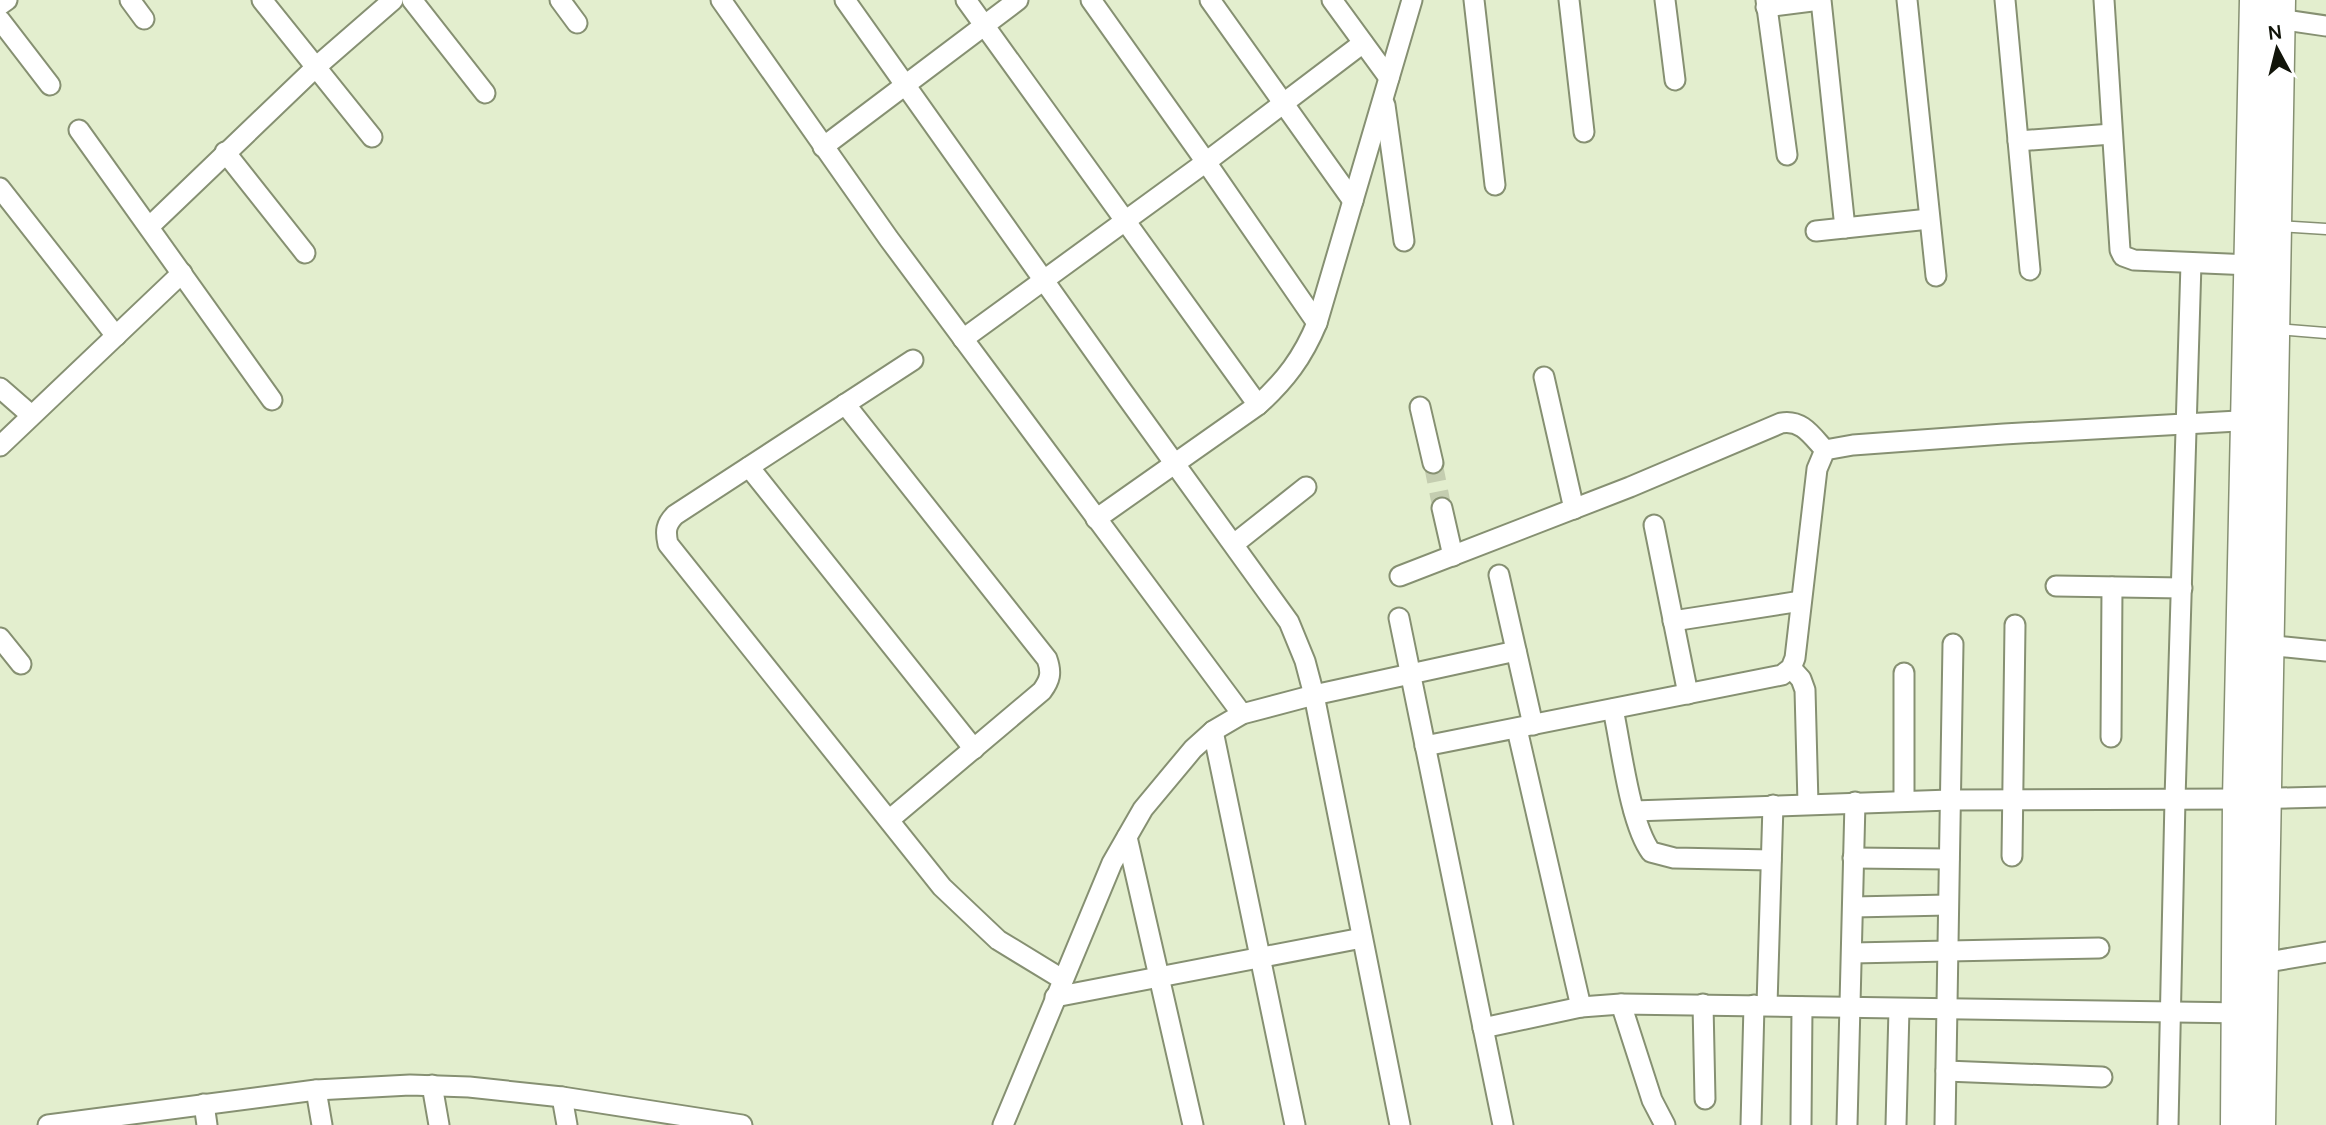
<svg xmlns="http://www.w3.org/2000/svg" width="2326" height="1125" viewBox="0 0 2326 1125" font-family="Manrope,sans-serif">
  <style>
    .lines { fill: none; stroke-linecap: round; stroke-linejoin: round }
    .minor-tunnel { stroke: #c4cdb0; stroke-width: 19; stroke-dasharray: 19 10; stroke-linecap: butt }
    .service-casing { stroke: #869072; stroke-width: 13 }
    .minor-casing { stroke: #869072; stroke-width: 23 }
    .primary-casing { stroke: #869072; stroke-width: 35 }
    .service { stroke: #fff; stroke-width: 10 }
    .minor { stroke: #fff; stroke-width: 19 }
    .primary { stroke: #fff; stroke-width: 32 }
  </style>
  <rect width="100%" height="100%" fill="#e3eece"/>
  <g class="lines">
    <polyline class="minor-tunnel" points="1433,463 1442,508"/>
    <defs>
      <g id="service">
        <polyline points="2279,226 2326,229"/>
        <polyline points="2277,329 2326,333"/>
      </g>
      <g id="minor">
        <polyline points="130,0 144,19"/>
        <polyline points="262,0 372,137"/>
        <polyline points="412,0 485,93"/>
        <polyline points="560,0 577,23"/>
        <polyline points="721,0 889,239 1242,714"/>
        <polyline points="845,0 1123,392 1289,622 1305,661 1314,695 1400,1125"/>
        <polyline points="966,0 1258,405"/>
        <polyline points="1091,0 1206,162 1317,323"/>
        <polyline points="1210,0 1353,201"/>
        <polyline points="1332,0 1389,78"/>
        <polyline points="1474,0 1495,185"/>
        <polyline points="1569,0 1584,132"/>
        <polyline points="1665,0 1675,80"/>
        <polyline points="1766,0 1787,155"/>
        <polyline points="1821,0 1845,228"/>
        <polyline points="1907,0 1936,276"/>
        <polyline points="2005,0 2030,270"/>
        <polyline points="2104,0 2120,250 2123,256 2134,260 2251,265"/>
        <polyline points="0,5 7,0"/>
        <polyline points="1766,7 1820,0"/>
        <polyline points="2279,19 2326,26"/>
        <polyline points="0,20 50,85"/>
        <polyline points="1385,105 1404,241"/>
        <polyline points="79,130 272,400"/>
        <polyline points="2018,141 2112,134"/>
        <polyline points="823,147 1018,0"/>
        <polyline points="225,152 305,253"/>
        <polyline points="0,188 116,336"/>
        <polyline points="149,227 316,67 393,0"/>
        <polyline points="1816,231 1929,219"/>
        <polyline points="963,339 1206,162 1363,43"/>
        <path d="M913 360 675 515C666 524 665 531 668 544L942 887 998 940 1062 979"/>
        <polyline points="1544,377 1574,509"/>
        <polyline points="0,388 31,415"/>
        <path d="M845 404 1047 659C1052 673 1050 680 1042 691L889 820"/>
        <polyline points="1420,407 1433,463"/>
        <polyline points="0,446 182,273"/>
        <polyline points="749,467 974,749"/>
        <polyline points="1442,508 1453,556"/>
        <path d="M1096 519 1258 405C1285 381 1303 357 1317 323L1412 0"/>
        <polyline points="1654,525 1688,694"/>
        <polyline points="1234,544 1306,487"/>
        <polyline points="1499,575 1533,725"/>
        <path d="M1400 576 1630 487 1781 423C1802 419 1812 436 1825 450"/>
        <polyline points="2056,586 2182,588"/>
        <polyline points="1399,618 1503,1125"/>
        <polyline points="1673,621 1801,601"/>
        <polyline points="0,638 21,664"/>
        <polyline points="2266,645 2326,651"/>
        <polyline points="1791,668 1801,679 1805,690 1808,804"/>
        <polyline points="1904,673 1904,801"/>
        <path d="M1613 709C1621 746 1630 824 1651 852L1674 858 1771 860"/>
        <polyline points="1517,729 1581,1007"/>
        <polyline points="1213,731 1295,1125"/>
        <polyline points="2111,737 2112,587"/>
        <polyline points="1425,746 1782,675 1791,668 1795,658 1817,469 1825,450 1853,445 2004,434 2256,420"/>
        <polyline points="1634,811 1950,800 2239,799 2326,797"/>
        <polyline points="1127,837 1193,1125"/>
        <polyline points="2012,856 2015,625"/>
        <polyline points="1853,858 1949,859"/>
        <polyline points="1853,907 1948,905"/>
        <polyline points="1852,953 2099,948"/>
        <polyline points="2262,963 2326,952"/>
        <polyline points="1055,997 1362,938"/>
        <polyline points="1621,1004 1652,1100 1665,1125"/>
        <polyline points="1703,1004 1705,1099"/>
        <polyline points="1767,1005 1773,805"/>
        <polyline points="1483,1028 1581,1007 1621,1004 2246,1013"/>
        <polyline points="1946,1071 2102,1077"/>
        <polyline points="432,1085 439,1125"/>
        <polyline points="316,1090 322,1125"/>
        <polyline points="562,1097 567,1125"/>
        <polyline points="204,1104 207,1125"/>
        <polyline points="48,1125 316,1090 410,1085 469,1087 562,1097 742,1125"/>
        <polyline points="1003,1125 1112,863 1143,809 1193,749 1213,731 1242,714 1314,695 1516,651"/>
        <polyline points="1751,1125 1754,1005"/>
        <polyline points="1801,1125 1802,1007"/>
        <polyline points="1847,1125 1855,802"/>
        <polyline points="1896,1125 1899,1009"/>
        <polyline points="1945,1125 1953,644"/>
        <polyline points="2168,1125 2175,799 2191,263"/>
      </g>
      <g id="primary">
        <polyline points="2237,1125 2239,799 2256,0"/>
        <polyline points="2259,1125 2279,0"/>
      </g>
    </defs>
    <use href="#service" class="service-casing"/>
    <use href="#minor" class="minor-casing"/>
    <use href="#primary" class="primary-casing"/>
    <use href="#service" class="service"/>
    <use href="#minor" class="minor"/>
    <use href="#primary" class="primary"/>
  </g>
  <g transform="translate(2277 49) rotate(353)" stroke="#ffffff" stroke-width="5" paint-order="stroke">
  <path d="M0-5L12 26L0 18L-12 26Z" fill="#111409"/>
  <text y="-10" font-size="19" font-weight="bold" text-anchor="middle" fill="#111409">N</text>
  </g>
</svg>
